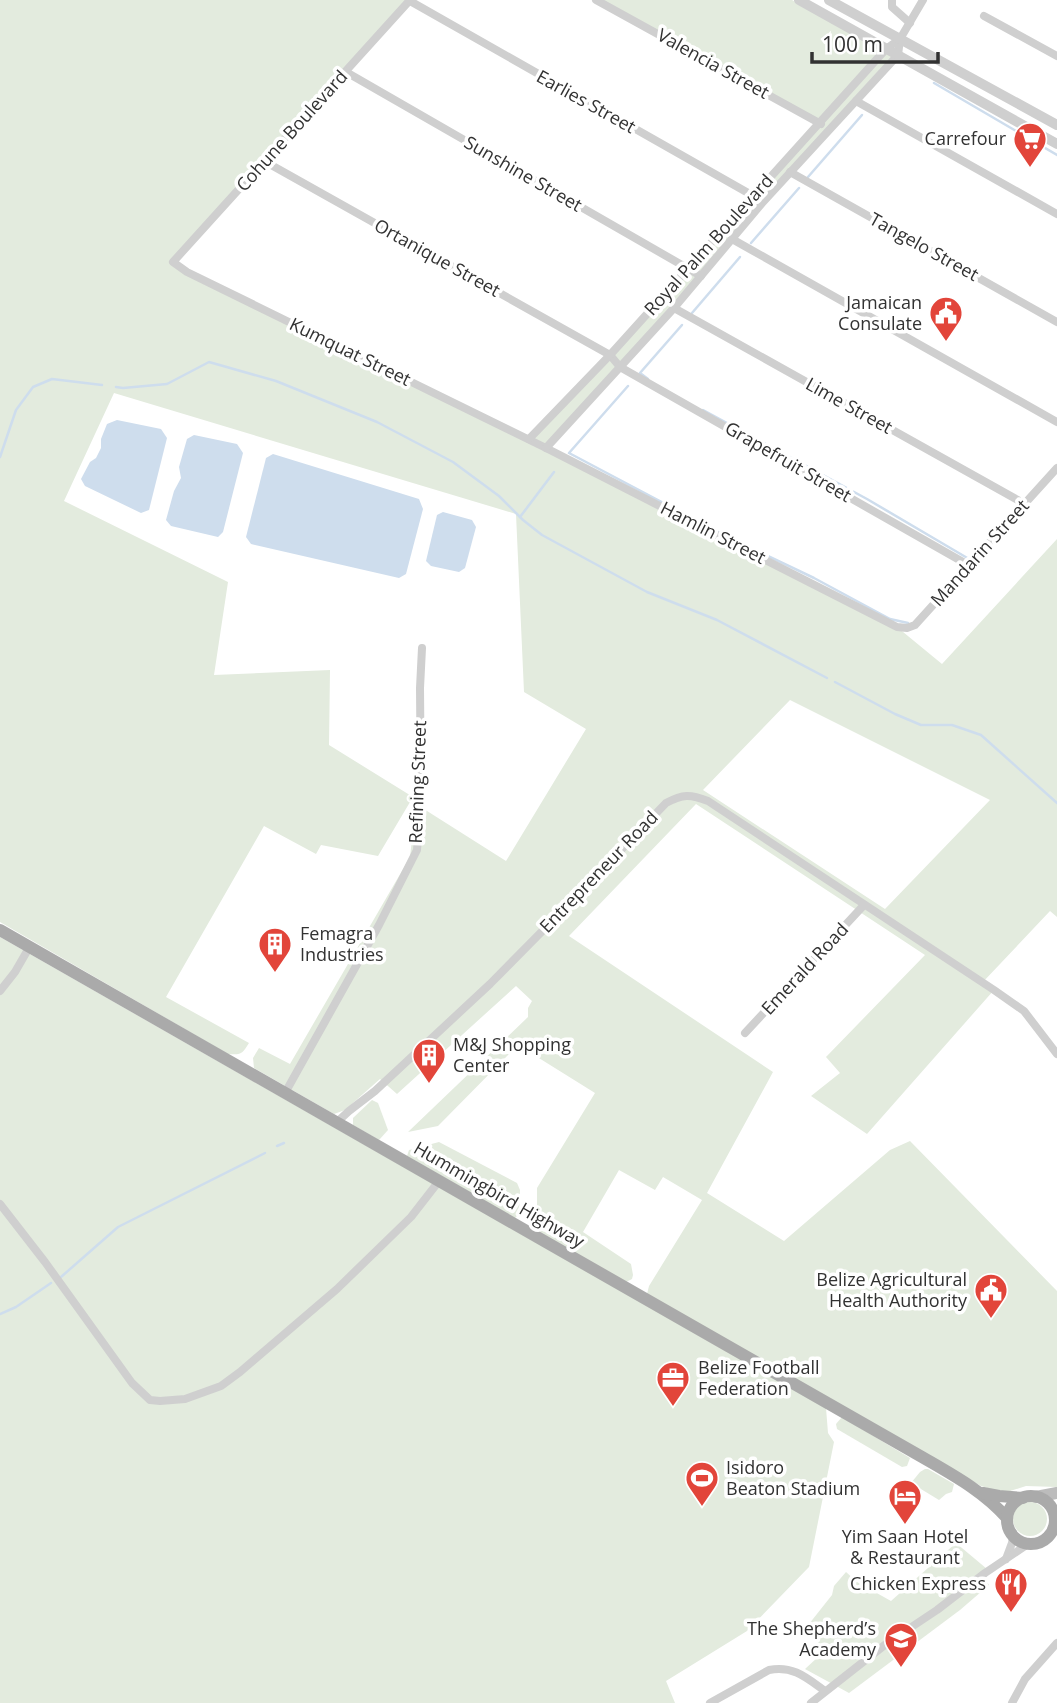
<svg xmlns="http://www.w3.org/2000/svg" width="1057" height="1703" viewBox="0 0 1057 1703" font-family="'Open Sans',sans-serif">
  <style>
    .green { fill: #e3ebde; fill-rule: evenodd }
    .water { fill: #cedded }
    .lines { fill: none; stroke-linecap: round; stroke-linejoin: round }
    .stream { stroke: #cedded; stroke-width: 2.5 }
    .minor { stroke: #cfcfcf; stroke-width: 8 }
    .tertiary { stroke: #cfcfcf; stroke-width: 10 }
    .secondary { stroke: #bcbcbc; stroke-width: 12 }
    .primary { stroke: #aaa; stroke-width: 12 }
    .labels { text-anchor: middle; stroke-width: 7; stroke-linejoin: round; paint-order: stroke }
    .street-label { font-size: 18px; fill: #323232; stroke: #fff }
    .poi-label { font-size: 18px; fill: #323232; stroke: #fff; text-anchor: end }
  </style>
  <rect width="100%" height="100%" fill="#fff"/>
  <g class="green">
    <path d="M0 0H409L173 262 529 439 819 123 596 0H792L898 55 547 448 897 627 942 664 1057 539V917L1050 911 982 983 994 990 867 1134 811 1096 840 1073 826 1057 925 955 696 804 569 936 773 1072 707 1193 784 1241 890 1150 910 1141 1057 1291V1487L1026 1486 1010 1491H997L981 1486 647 1294 649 1286 702 1200 663 1177 655 1190 619 1170 583 1232 631 1264 633 1275 632 1279 626 1282 537 1231V1188L595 1093 518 1045 438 1126 408 1132 528 1017V1008L532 1001 516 986 397 1094 380 1079 345 1110 334 1114 254 1068 253 1058 259 1048 290 1064 410 857 416 804 506 861 586 729 524 692 516 514 114 393 64 501 228 582 214 675 330 670 329 745 413 797 378 856 321 845 316 854 264 826 166 997 249 1043C242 1054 242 1055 228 1054L0 922ZM790 700 990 800 885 909 703 790Z"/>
    <polygon points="0,937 826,1408 828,1433 834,1442 809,1567 747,1631 666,1681 675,1703 0,1703"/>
    <polygon points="372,1100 378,1103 388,1130 379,1140 353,1125 353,1118"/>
    <polygon points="439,1142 517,1183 520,1190 519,1214 515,1218 407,1156 409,1150"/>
    <polygon points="842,1417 910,1458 907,1466 902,1467 837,1429 836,1424"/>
    <polygon points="925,1469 928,1469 954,1484 952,1492 946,1494 939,1500 911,1483 920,1472"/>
    <circle cx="1030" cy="1519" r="17"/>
    <polygon points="956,1543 987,1569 978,1577 985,1584 987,1582 989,1585 960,1610 849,1693 805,1669 818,1657 822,1646 812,1637 808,1629 809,1624 832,1595 834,1586 846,1572 857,1582 891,1601"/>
  </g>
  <g class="water">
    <polygon points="117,420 161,429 167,438 149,510 141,513 85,486 81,479 90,462 96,458 101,448 101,439 107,424"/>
    <polygon points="194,435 237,444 243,453 223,532 218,537 171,526 166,520 174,491 181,478 179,467 187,439"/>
    <polygon points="273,454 419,499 423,509 406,574 399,578 251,544 246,537 266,458"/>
    <polygon points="443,512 472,520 476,527 465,568 459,572 431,566 426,561 437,515"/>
  </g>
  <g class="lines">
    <g class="stream">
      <polyline points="934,83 1057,155"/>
      <polyline points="808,177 862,115"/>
      <polyline points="751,243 799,188"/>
      <polyline points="692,313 740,257"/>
      <polyline points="648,379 640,373 682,325"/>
      <polyline points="628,386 569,453 720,533 814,578 890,619 908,623"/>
      <polyline points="116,387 123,388 167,384 209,362 276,381 377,422 453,462 499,496 523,520 542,535 647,592 717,620 827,678"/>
      <polyline points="703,410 867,499 969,559 972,558"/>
      <polyline points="0,457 16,410 33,387 52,379 102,385"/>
      <polyline points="520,517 554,472"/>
      <polyline points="835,682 895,714 921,725 952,725 981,735 1057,803"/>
      <polyline points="277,1146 284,1143"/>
      <polyline points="61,1277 118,1227 265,1153"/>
      <polyline points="0,1314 16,1307 51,1283"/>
    </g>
    <g class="minor">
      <polyline points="410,0 173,262 187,272 546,448 897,627 907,628 915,625 1057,468"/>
      <polyline points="596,0 821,124"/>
      <polyline points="892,0 892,7 910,23"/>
      <polyline points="410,1 757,198"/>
      <polyline points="984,16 1057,56"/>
      <polyline points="346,72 701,276"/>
      <polyline points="856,101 1057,214"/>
      <polyline points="264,161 610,355 620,367 970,566"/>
      <polyline points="790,172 1057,322"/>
      <polyline points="732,239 1057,422"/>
      <polyline points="674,308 1025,504"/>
      <polyline points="529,439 610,355 886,49 900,39 923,0"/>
      <polyline points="546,448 674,308 763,202 898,55 900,39"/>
      <polyline points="0,991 15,972 30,946"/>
      <polyline points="745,1033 864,905"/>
      <polyline points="285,1093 379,925 417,850 421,803 420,688 422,648"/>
      <path d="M336 1123 349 1111 375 1091 490 984 574 899 666 803C683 794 690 794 708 801L994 990 1024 1011 1057 1054"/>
      <polyline points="0,1204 45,1262 132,1383 150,1400 160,1401 185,1399 221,1386 240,1372 337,1289 411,1217 439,1181"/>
      <polyline points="1006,1559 1012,1543 1013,1536"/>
      <path d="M710 1703 769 1670C793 1665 807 1678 825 1691"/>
      <polyline points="811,1703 886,1644 937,1610 985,1573 1028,1544"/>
      <polyline points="1012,1703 1025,1679 1057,1643"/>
    </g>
    <g class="tertiary">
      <polyline points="799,0 1057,144"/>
      <polyline points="829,0 1057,125"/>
    </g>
    <g class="secondary">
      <polyline points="1036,1497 1057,1493"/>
      <polyline points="1055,1518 1057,1514"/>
    </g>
    <g class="primary">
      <path d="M0 930 922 1457C953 1475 983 1491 1007 1518"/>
      <polyline points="983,1493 999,1496 1023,1498"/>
      <circle cx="1031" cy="1520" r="24"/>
    </g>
  </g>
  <defs>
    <symbol id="supermarket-pin" viewBox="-11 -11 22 30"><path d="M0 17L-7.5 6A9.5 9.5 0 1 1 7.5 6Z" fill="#e2453a" stroke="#fff"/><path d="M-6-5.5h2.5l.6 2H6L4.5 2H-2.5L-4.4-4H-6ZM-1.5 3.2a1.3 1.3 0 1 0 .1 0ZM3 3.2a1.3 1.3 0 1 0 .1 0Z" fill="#fff"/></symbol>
    <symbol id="civic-pin" viewBox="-11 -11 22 30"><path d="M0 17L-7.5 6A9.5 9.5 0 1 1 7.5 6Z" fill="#e2453a" stroke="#fff"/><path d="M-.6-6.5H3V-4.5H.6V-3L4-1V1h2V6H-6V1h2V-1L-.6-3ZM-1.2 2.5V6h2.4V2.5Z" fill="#fff"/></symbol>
    <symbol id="building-pin" viewBox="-11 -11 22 30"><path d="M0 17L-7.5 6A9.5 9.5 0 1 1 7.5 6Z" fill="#e2453a" stroke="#fff"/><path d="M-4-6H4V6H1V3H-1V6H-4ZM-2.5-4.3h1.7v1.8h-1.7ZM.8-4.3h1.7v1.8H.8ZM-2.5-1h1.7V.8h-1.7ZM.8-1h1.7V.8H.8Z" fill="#fff"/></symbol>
    <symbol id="office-pin" viewBox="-11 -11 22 30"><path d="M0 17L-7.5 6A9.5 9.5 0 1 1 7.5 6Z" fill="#e2453a" stroke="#fff"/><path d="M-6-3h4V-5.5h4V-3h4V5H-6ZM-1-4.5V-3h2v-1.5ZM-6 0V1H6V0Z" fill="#fff"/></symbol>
    <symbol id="stadium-pin" viewBox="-11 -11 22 30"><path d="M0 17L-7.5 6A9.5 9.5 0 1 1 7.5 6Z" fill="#e2453a" stroke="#fff"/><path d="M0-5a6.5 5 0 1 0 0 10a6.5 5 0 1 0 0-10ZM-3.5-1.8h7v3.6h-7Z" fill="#fff"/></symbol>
    <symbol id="hotel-pin" viewBox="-11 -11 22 30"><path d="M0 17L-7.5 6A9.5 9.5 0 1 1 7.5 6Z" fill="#e2453a" stroke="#fff"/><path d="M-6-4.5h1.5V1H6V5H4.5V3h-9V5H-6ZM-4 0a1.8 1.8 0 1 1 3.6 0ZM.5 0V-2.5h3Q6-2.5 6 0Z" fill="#fff"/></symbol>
    <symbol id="restaurant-pin" viewBox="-11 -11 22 30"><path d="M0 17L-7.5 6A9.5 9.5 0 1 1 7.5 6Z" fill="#e2453a" stroke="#fff"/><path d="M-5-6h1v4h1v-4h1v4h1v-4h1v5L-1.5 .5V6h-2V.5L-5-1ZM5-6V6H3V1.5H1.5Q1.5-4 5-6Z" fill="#fff"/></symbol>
    <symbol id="school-pin" viewBox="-11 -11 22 30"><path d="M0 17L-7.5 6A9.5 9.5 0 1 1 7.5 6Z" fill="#e2453a" stroke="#fff"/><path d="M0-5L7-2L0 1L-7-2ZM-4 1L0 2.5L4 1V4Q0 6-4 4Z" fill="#fff"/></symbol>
  </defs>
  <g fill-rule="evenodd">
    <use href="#supermarket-pin" x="1011" y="120" width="38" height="52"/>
    <use href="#civic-pin" x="927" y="294" width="38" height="52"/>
    <use href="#building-pin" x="256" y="925" width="38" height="52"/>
    <use href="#building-pin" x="410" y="1036" width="38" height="52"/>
    <use href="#civic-pin" x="972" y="1271" width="38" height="52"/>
    <use href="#office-pin" x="654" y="1359" width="38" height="52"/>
    <use href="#stadium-pin" x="683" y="1459" width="38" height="52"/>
    <use href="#hotel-pin" x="886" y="1477" width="38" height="52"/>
    <use href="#restaurant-pin" x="992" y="1565" width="38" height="52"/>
    <use href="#school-pin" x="882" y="1620" width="38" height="52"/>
  </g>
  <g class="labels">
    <g class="street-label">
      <text transform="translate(713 64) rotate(29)" y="6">Valencia Street</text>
      <text transform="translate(586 102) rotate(29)" y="6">Earlies Street</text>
      <text transform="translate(292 131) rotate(-48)" y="6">Cohune Boulevard</text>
      <text transform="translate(523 174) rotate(30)" y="6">Sunshine Street</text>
      <text transform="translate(709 245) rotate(-48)" y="6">Royal Palm Boulevard</text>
      <text transform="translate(924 247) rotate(29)" y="6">Tangelo Street</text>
      <text transform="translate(437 258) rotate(29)" y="6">Ortanique Street</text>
      <text transform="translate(350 352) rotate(26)" y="6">Kumquat Street</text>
      <text transform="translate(849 406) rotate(29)" y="6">Lime Street</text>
      <text transform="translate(788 462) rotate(30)" y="6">Grapefruit Street</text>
      <text transform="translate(713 533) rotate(27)" y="6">Hamlin Street</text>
      <text transform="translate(980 553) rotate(-48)" y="6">Mandarin Street</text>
      <text transform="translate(418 782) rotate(-88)" y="6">Refining Street</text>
      <text transform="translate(599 872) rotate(-46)" y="6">Entrepreneur Road</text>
      <text transform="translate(805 969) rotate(-47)" y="6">Emerald Road</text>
      <text transform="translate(499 1195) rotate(30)" y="6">Hummingbird Highway</text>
    </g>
    <g class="poi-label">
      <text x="1006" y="145">Carrefour</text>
      <text x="922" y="309">Jamaican<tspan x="922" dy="21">Consulate</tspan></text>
      <text x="300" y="940" text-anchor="start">Femagra<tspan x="300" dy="21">Industries</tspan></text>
      <text x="453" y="1051" text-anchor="start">M&amp;J Shopping<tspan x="453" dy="21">Center</tspan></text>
      <text x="967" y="1286">Belize Agricultural<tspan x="967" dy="21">Health Authority</tspan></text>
      <text x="698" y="1374" text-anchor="start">Belize Football<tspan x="698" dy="21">Federation</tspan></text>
      <text x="726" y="1474" text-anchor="start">Isidoro<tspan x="726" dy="21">Beaton Stadium</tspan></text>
      <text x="905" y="1543" text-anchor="middle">Yim Saan Hotel<tspan x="905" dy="21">&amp; Restaurant</tspan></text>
      <text x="986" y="1590">Chicken Express</text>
      <text x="876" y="1635">The Shepherd’s<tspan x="876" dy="21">Academy</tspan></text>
    </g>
  </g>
  <path d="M812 52v10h126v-10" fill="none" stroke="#323232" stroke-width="3.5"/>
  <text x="822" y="52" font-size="21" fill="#323232" stroke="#ffffff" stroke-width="5" paint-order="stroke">100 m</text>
</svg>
